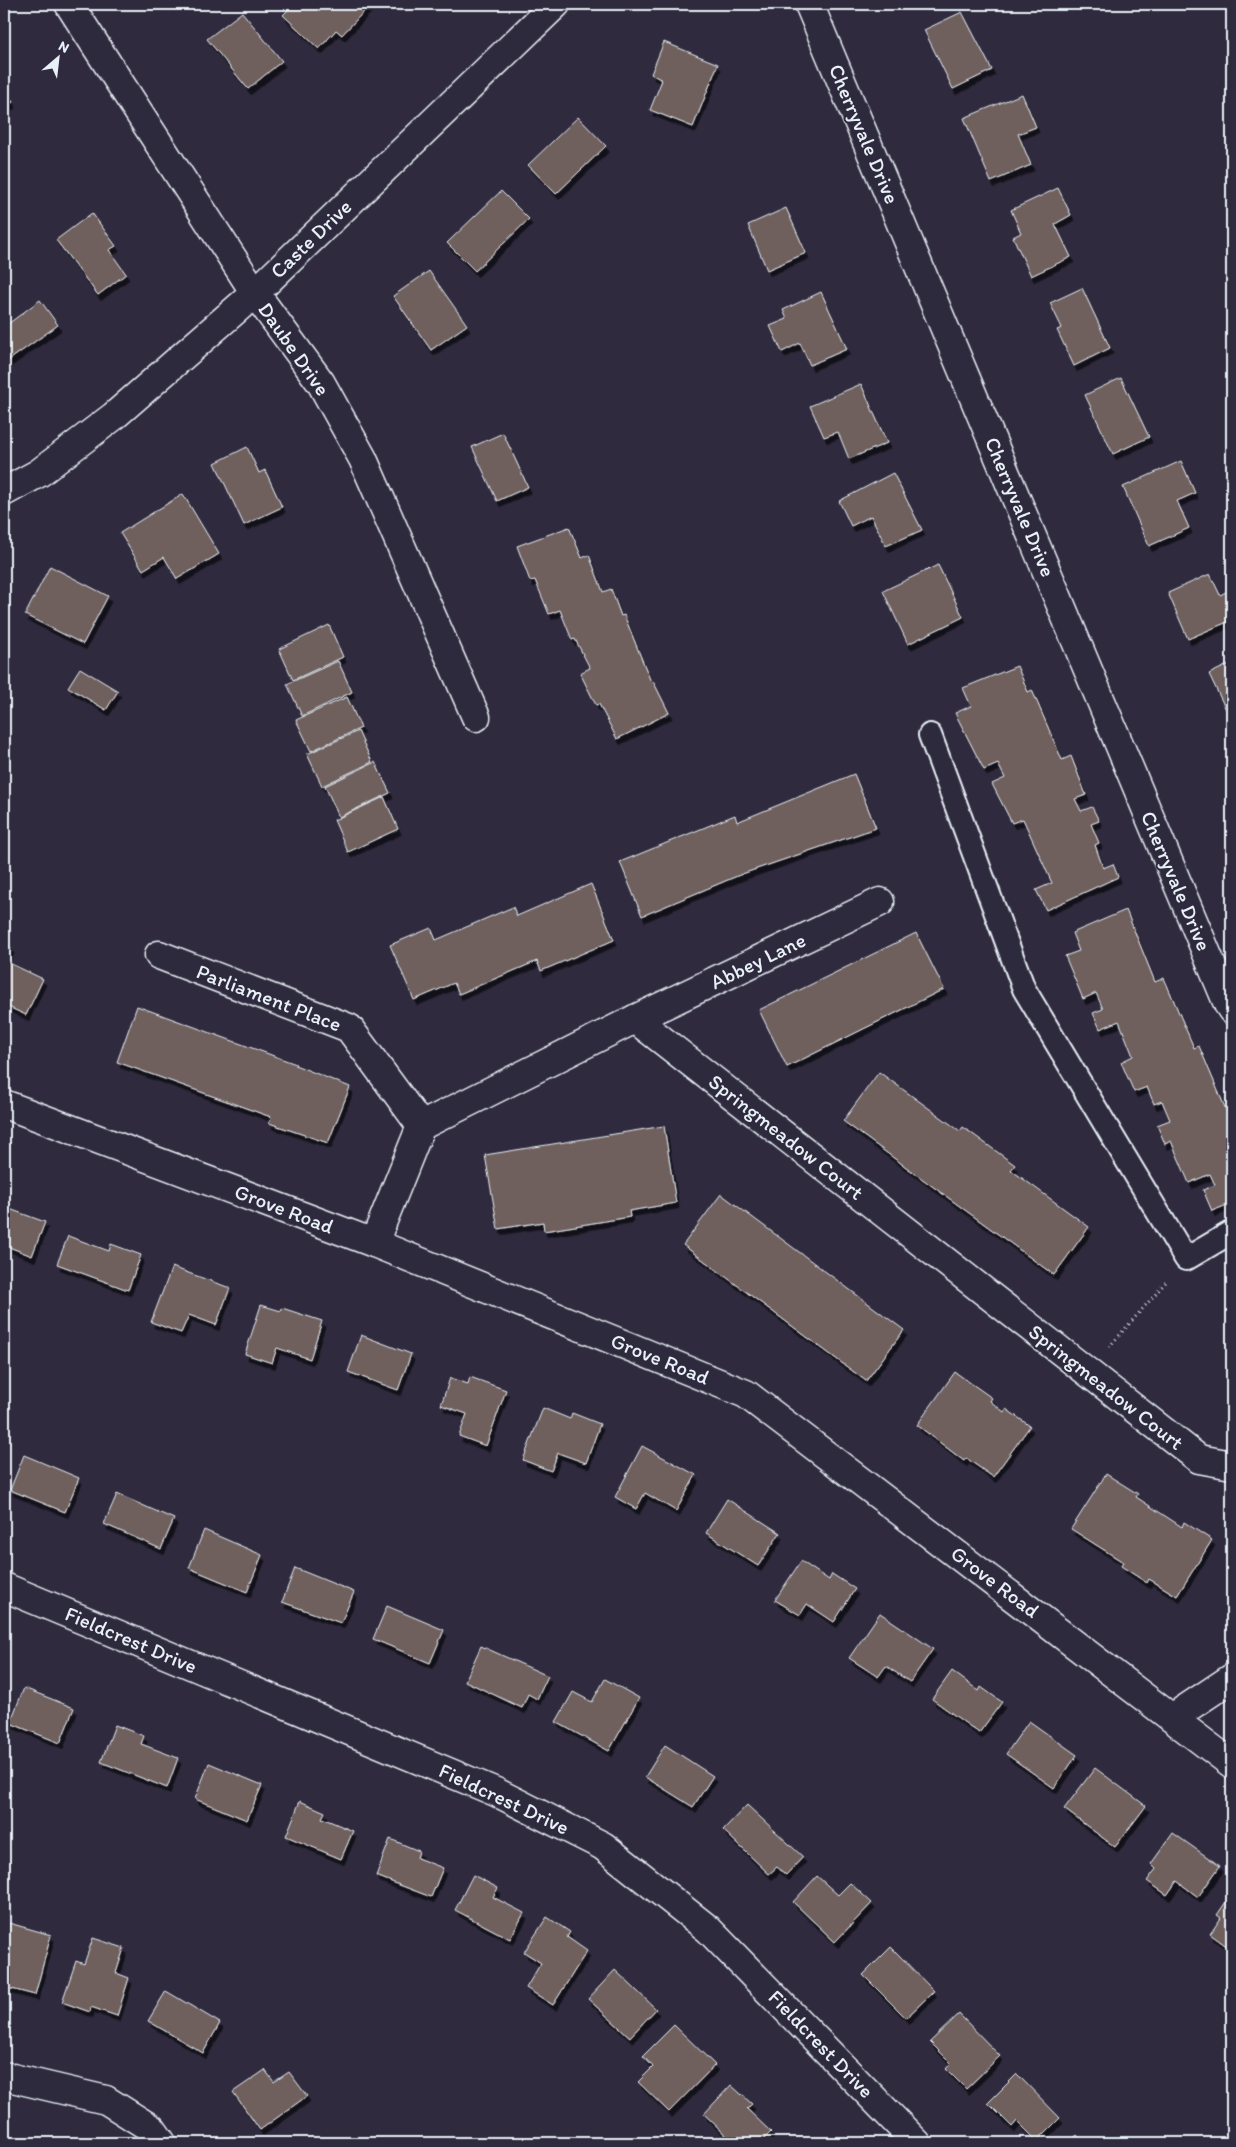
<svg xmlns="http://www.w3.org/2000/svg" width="1236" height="2147" viewBox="0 0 1236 2147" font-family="Itim,sans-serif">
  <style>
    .building { fill: #70605d; stroke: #e8f1f8; filter: url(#shadow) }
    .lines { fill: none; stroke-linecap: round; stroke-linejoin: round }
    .lane-casing { stroke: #e8f1f8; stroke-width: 26 }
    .street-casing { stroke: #e8f1f8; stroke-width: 31 }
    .path { stroke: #e8f1f8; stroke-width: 3; stroke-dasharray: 1 4; stroke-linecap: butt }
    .lane { stroke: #2f2a3d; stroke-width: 22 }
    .street { stroke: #2f2a3d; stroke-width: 28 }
    .labels { text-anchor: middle; stroke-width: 4; stroke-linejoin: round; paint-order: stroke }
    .street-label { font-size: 21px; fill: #e8f1f8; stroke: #2f2a3d }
  </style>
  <defs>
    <filter id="shadow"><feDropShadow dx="3" dy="5.5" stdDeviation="0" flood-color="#0009"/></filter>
  </defs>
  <rect width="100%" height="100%" fill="#2f2a3d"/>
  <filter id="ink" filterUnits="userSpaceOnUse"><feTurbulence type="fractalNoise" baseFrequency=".02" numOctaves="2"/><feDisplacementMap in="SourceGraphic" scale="10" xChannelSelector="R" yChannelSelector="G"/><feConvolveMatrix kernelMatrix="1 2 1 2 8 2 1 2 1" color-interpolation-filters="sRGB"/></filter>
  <g filter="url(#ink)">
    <g class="building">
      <polygon points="294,4 371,4 342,35 336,30 319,49 283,15"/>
      <polygon points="242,12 282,61 248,89 207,39"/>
      <polygon points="962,12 992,70 953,89 924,30"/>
      <polygon points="664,42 718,64 693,127 650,110 662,80 651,74"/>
      <polygon points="4,90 13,102 4,109"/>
      <polygon points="1022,94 1036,127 1018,134 1031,165 991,182 964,118"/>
      <polygon points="578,117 606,146 556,194 528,165"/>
      <polygon points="1058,188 1071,215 1055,224 1071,257 1031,276 1013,237 1021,233 1011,210"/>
      <polygon points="501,191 529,219 475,271 447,243"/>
      <polygon points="786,208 806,253 767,270 748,225"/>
      <polygon points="92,213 116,246 109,250 126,274 98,295 56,240"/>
      <polygon points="429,271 467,325 431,350 393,296"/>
      <polygon points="1082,288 1110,348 1074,366 1057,330 1062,328 1050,303"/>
      <polygon points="821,292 847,349 810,365 800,343 782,352 770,326 787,319 783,310"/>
      <polygon points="40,300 58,325 5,363 4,327"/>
      <polygon points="1121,378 1149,437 1113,454 1085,395"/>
      <polygon points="861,384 887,443 849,459 838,432 824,437 810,406"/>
      <polygon points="503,433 528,487 497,501 472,447"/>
      <polygon points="247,447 259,473 265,470 282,507 244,525 215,463"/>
      <polygon points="1181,461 1195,493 1177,501 1189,528 1149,546 1123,487"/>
      <polygon points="893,473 922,530 886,546 871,516 851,526 839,501"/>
      <polygon points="183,494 219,554 177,579 164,557 143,570 120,533"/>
      <polygon points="569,527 582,558 589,555 603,592 611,589 621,616 624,615 651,682 653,681 669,713 617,739 599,704 596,705 580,673 590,668 575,639 572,640 560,610 549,614 535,580 530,581 517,546"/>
      <polygon points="938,565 963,617 908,644 883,591"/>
      <polygon points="50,566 108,596 83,644 25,615"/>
      <polygon points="1210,574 1220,595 1232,589 1232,620 1188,639 1168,593"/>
      <polygon points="329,625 343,657 293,680 279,649"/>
      <polygon points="338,661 352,692 302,716 287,684"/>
      <polygon points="1232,663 1232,717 1230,718 1209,674"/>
      <polygon points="1017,666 1028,692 1032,690 1062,760 1071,756 1086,795 1075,799 1081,811 1092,807 1099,821 1091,824 1099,843 1095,845 1103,868 1113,864 1118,877 1046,910 1036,890 1052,883 1023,819 1012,823 992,784 1005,778 998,764 984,770 955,713 971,706 963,688"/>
      <polygon points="80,668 118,691 106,710 68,687"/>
      <polygon points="347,697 361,728 311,751 296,720"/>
      <polygon points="358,731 372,762 322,786 307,754"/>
      <polygon points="375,762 390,793 339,817 325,786"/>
      <polygon points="854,774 876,828 742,874 642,916 620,862 735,815 737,822"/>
      <polygon points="384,797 398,829 348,852 334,820"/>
      <polygon points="591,884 614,940 541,971 537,961 459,994 454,983 414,1000 390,945 431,928 436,940 513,907 517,916"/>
      <polygon points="1126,910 1155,982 1164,978 1194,1048 1199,1046 1229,1117 1232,1115 1232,1203 1212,1211 1203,1190 1215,1185 1210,1174 1189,1183 1171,1141 1165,1144 1157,1125 1170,1120 1162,1101 1154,1104 1147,1087 1134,1092 1121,1062 1133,1056 1119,1021 1100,1029 1093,1013 1103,1009 1096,993 1083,999 1065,956 1079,951 1072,933"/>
      <polygon points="916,933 944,989 787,1067 759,1010"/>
      <polygon points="4,944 11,948 5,961 43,979 26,1015 4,1005"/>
      <polygon points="137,1006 296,1064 295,1065 350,1087 328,1143 269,1123 271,1117 117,1062"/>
      <polygon points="879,1072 960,1131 963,1127 1015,1165 1011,1170 1089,1227 1054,1275 843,1121"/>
      <polygon points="664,1126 676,1203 629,1211 630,1217 544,1231 543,1222 498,1229 485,1155"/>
      <polygon points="721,1194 904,1330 866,1381 683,1245"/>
      <polygon points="4,1207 45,1222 32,1256 4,1245"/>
      <polygon points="68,1236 109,1251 111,1244 141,1255 128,1290 57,1264"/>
      <polygon points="172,1267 230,1288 216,1325 189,1315 181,1333 151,1322"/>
      <polygon points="261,1305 281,1311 282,1308 322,1321 310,1359 277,1348 272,1363 245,1354"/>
      <polygon points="361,1335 411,1354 398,1390 348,1372"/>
      <polygon points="955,1372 992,1398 990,1401 1004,1412 1006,1409 1030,1426 993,1477 966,1458 964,1461 917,1425"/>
      <polygon points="470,1377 506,1390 486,1446 459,1436 467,1414 441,1405 450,1378 468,1384"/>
      <polygon points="543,1408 570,1419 572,1413 600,1424 586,1463 558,1453 551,1471 523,1460"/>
      <polygon points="642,1446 696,1475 676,1511 645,1493 636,1509 615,1497"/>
      <polygon points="24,1455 79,1478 65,1512 10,1490"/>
      <polygon points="1106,1474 1138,1494 1136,1497 1182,1527 1184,1522 1212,1540 1177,1596 1149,1579 1147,1583 1121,1566 1123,1562 1071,1529"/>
      <polygon points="117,1494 174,1519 161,1549 104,1524"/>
      <polygon points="727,1499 780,1533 758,1566 706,1533"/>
      <polygon points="204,1530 262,1555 247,1592 189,1568"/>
      <polygon points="801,1561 829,1580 832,1574 855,1589 834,1622 807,1604 800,1615 775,1600"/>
      <polygon points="295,1568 354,1592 341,1623 282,1602"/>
      <polygon points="387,1606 444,1630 430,1663 373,1639"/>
      <polygon points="880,1613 933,1649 910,1682 886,1666 878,1677 849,1658"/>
      <polygon points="481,1646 548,1676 537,1699 528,1694 522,1708 465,1681"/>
      <polygon points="952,1671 979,1691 981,1687 1002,1702 979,1733 932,1699"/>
      <polygon points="605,1679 639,1698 609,1751 556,1722 573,1692 592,1702"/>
      <polygon points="24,1688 74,1708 60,1743 10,1723"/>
      <polygon points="1029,1721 1077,1755 1054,1788 1006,1754"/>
      <polygon points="115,1725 144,1736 141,1744 178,1758 167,1788 101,1762"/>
      <polygon points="665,1745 713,1776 693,1807 645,1777"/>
      <polygon points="209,1763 262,1785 247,1820 195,1799"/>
      <polygon points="1095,1768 1146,1806 1115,1847 1064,1809"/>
      <polygon points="300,1801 325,1812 322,1818 353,1831 341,1859 286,1836"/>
      <polygon points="747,1805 803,1857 786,1875 777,1867 769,1874 723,1830"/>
      <polygon points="1173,1833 1220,1866 1198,1897 1177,1881 1167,1895 1147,1881 1156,1869 1151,1864"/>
      <polygon points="390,1839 419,1851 417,1858 443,1868 431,1897 376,1876"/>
      <polygon points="473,1875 498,1888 493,1897 524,1913 510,1939 455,1910"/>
      <polygon points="817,1876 838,1895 850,1883 872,1903 835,1942 793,1902"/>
      <polygon points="1232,1893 1232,1950 1210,1934 1221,1918 1217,1915"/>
      <polygon points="547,1917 570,1932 567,1937 587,1951 553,2005 526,1988 541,1963 524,1952"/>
      <polygon points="9,1923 51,1935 35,1995 4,1987 4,1941"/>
      <polygon points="93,1938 124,1948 116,1973 129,1978 117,2016 91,2007 90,2012 62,2002 76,1961 84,1964"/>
      <polygon points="891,1947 934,1991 906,2018 863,1975"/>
      <polygon points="615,1970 656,2009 630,2037 588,1999"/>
      <polygon points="166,1991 220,2023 203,2053 148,2021"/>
      <polygon points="959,2014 1000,2056 966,2089 946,2069 951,2063 930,2042"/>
      <polygon points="674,2025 715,2065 669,2112 638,2082 653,2067 643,2056"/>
      <polygon points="265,2070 274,2082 289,2072 307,2096 260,2130 233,2092"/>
      <polygon points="1017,2074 1060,2118 1037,2141 1017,2121 1012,2127 988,2103"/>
      <polygon points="731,2085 752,2104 747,2109 771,2132 760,2143 734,2143 704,2114"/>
      <polygon points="1077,2135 1084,2143 1068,2143"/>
    </g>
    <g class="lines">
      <defs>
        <polyline id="lane" points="930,735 1024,989 1186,1259 1232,1232"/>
        <g id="street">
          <polyline points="69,4 255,293 321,383 363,459 476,717"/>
          <polyline points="809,4 1228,1004 1232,1010"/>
          <polyline points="4,492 39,473 114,416 255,293 556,4"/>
          <polyline points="159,955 349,1028 421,1126"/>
          <polyline points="635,1019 1199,1459 1232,1465"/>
          <polyline points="4,1104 374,1243 746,1394 1232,1764"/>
          <polyline points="374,1243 421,1126 635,1019 880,902"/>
          <polyline points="4,1587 496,1792 603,1846 708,1929 917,2143"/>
          <polyline points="1172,1718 1232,1678"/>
          <polyline points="4,2076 106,2100 152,2129 162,2143"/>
        </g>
      </defs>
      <use href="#lane" class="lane-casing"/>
      <use href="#street" class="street-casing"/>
      <polyline class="path" points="1109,1347 1166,1282"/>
      <use href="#lane" class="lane"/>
      <use href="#street" class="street"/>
    </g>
  </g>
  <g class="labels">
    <g class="street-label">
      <text transform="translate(864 134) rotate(67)" y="7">Cherryvale Drive</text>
      <text transform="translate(311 239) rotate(-44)" y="7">Caste Drive</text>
      <text transform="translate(294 349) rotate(55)" y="7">Daube Drive</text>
      <text transform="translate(1020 507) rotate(67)" y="7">Cherryvale Drive</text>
      <text transform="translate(1176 881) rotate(67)" y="7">Cherryvale Drive</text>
      <text transform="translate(758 961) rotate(-26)" y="7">Abbey Lane</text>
      <text transform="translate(269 998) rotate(21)" y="7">Parliament Place</text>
      <text transform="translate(786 1137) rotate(38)" y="7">Springmeadow Court</text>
      <text transform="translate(284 1209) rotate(21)" y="7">Grove Road</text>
      <text transform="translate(660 1359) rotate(22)" y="7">Grove Road</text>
      <text transform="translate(1106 1387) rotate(38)" y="7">Springmeadow Court</text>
      <text transform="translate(995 1582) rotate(37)" y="7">Grove Road</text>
      <text transform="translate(131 1640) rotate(23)" y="7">Fieldcrest Drive</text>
      <text transform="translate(504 1799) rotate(25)" y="7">Fieldcrest Drive</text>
      <text transform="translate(821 2044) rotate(46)" y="7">Fieldcrest Drive</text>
    </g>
  </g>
  <rect width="1236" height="2147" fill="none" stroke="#2f2a3d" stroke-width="20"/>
  <rect x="10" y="10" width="1216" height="2127" fill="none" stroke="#e8f1f8" stroke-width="2" filter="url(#ink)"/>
  <g transform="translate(58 58) rotate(28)" stroke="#2f2a3d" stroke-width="4" paint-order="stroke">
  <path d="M0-4L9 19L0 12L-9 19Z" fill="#e8f1f8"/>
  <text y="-8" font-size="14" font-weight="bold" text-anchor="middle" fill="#e8f1f8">N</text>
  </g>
</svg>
